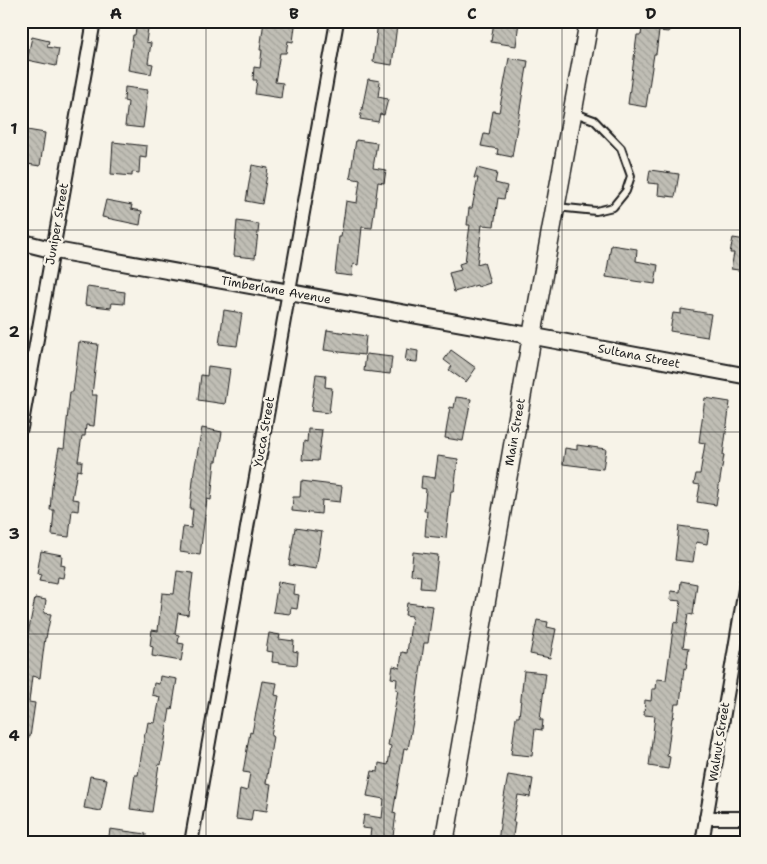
<svg xmlns="http://www.w3.org/2000/svg" width="767" height="864" viewBox="0 0 767 864" font-family="'Shantell Sans',sans-serif">
  <style>
    .building { fill: url(#building-back-hatch); stroke: #1c1c1c }
    .lines { fill: none; stroke-linecap: round; stroke-linejoin: round }
    .service-casing { stroke: #1c1c1c; stroke-width: 10 }
    .minor-casing { stroke: #1c1c1c; stroke-width: 16 }
    .tertiary-casing { stroke: #1c1c1c; stroke-width: 19 }
    .secondary-casing { stroke: #1c1c1c; stroke-width: 21 }
    .service { stroke: #f7f3e8; stroke-width: 6 }
    .minor { stroke: #f7f3e8; stroke-width: 12 }
    .tertiary { stroke: #f7f3e8; stroke-width: 15 }
    .secondary { stroke: #f7f3e8; stroke-width: 18 }
    .grid { fill: none; stroke: #1c1c1c; stroke-width: 1; stroke-opacity: 0.55 }
    .labels { text-anchor: middle; stroke-width: 5; stroke-linejoin: round; paint-order: stroke }
    .street-label { font-size: 12px; fill: #1c1c1c; stroke: #f7f3e8 }
    .neatline { fill: none; stroke: #1c1c1c; stroke-width: 2 }
    .grid-label { font-size: 16px; text-anchor: middle; font-weight: bold; fill: #1c1c1c }
  </style>
  <defs>
    <pattern id="building-back-hatch" width="6" height="6" patternUnits="userSpaceOnUse" patternTransform="scale(1.25)"><rect width="6" height="6" fill="#c0beb5"/><path d="M-1 5l2 2M0 0l6 6M5-1l2 2" fill="none" stroke="#a4a39b"/></pattern>
  </defs>
  <rect width="100%" height="100%" fill="#f7f3e8"/>
  <filter id="ink" filterUnits="userSpaceOnUse"><feTurbulence type="fractalNoise" baseFrequency=".02" numOctaves="2"/><feDisplacementMap in="SourceGraphic" scale="10" xChannelSelector="R" yChannelSelector="G"/><feConvolveMatrix kernelMatrix="1 2 1 2 8 2 1 2 1" color-interpolation-filters="sRGB"/></filter>
  <g filter="url(#ink)">
    <g class="building">
      <polygon points="137,21 149,21 146,42 151,43 148,63 153,64 151,74 128,70 133,35 135,35"/>
      <polygon points="264,21 291,21 291,25 295,26 293,42 288,41 286,53 280,53 275,82 283,83 281,98 255,94 257,80 253,80 254,67 260,68 262,50 260,50"/>
      <polygon points="494,21 519,21 516,46 491,42"/>
      <polygon points="643,21 670,22 669,32 659,31 656,54 654,54 646,107 628,104 637,35 641,35"/>
      <polygon points="378,22 397,25 392,65 373,62"/>
      <polygon points="32,37 49,41 47,47 59,49 56,66 27,60"/>
      <polygon points="509,58 528,61 512,157 497,154 498,149 481,146 484,134 489,135 493,111 499,112"/>
      <polygon points="368,79 380,81 378,97 388,99 384,115 380,114 378,122 360,119"/>
      <polygon points="125,87 148,90 143,128 125,126 128,102 124,101"/>
      <polygon points="21,129 45,133 40,166 21,163 23,143 21,143"/>
      <polygon points="356,140 377,143 373,168 386,170 384,183 378,182 372,228 362,227 358,265 353,264 352,276 335,274 339,237 341,237 346,201 357,203 360,180 350,178"/>
      <polygon points="113,142 147,146 146,158 140,157 139,173 132,172 132,176 111,174"/>
      <polygon points="252,165 268,168 262,204 246,201"/>
      <polygon points="477,168 497,173 495,183 507,186 504,199 498,198 494,226 482,225 477,264 484,262 490,283 478,287 477,285 454,292 449,273 461,270 459,264 465,262 470,225 467,225 469,208 472,208 478,178 474,178"/>
      <polygon points="650,170 679,174 675,197 658,195 659,184 648,183"/>
      <polygon points="106,200 132,205 131,209 142,211 140,225 102,217"/>
      <polygon points="237,221 259,224 255,258 234,256"/>
      <polygon points="733,238 746,240 746,271 731,269 734,253 730,253"/>
      <polygon points="611,245 637,249 636,261 658,265 655,284 606,277"/>
      <polygon points="87,287 125,292 124,304 112,303 111,308 85,305"/>
      <polygon points="681,309 711,314 707,337 670,331 673,313 681,314"/>
      <polygon points="224,310 242,313 237,346 219,344"/>
      <polygon points="327,330 366,336 364,355 324,350"/>
      <polygon points="79,342 98,344 92,395 97,395 94,426 86,425 85,436 82,436 78,461 82,461 81,471 77,470 72,499 79,500 78,511 72,510 69,537 52,535 54,510 50,510 52,486 59,448 64,449 70,392 73,392"/>
      <polygon points="407,349 418,351 417,362 405,361"/>
      <polygon points="451,350 476,368 466,382 449,370 452,366 444,360"/>
      <polygon points="366,354 392,357 390,374 364,371"/>
      <polygon points="208,366 230,369 225,404 198,400 201,375 207,376"/>
      <polygon points="316,374 326,375 325,387 332,388 329,413 311,411"/>
      <polygon points="456,397 471,399 463,441 445,438 450,407 454,408"/>
      <polygon points="705,398 730,402 723,455 724,455 716,505 697,502 700,485 694,484 696,474 700,474 705,443 699,442"/>
      <polygon points="202,428 222,432 217,461 215,461 211,500 207,499 200,555 180,552 183,527 191,528 193,509 190,509 194,471"/>
      <polygon points="308,429 322,430 318,461 302,460 304,441 307,442"/>
      <polygon points="577,445 606,449 603,469 563,464 565,448 577,450"/>
      <polygon points="438,456 458,459 454,491 451,491 446,538 425,536 427,511 424,511 426,489 421,488 422,476 435,478"/>
      <polygon points="301,481 342,486 340,502 322,500 321,514 292,511 293,497 300,497"/>
      <polygon points="679,526 709,530 707,544 696,542 693,562 675,560"/>
      <polygon points="295,528 322,532 316,569 289,565"/>
      <polygon points="41,551 62,555 61,565 65,566 63,578 58,577 57,584 39,581 41,575 37,574"/>
      <polygon points="413,552 438,555 434,589 420,588 421,576 411,575"/>
      <polygon points="177,571 193,573 188,615 178,613 175,634 179,635 178,643 184,644 181,661 152,656 153,647 150,646 152,630 158,631 162,593 174,594"/>
      <polygon points="681,581 697,584 693,615 688,614 683,647 689,648 686,669 684,668 680,704 675,704 673,718 672,718 667,756 670,757 668,769 649,766 655,716 644,715 645,700 651,701 652,689 656,689 657,679 666,680 674,622 678,623 681,601 670,600 671,591 680,592"/>
      <polygon points="278,582 295,585 294,594 299,595 297,609 291,608 290,614 273,612"/>
      <polygon points="35,598 46,600 44,613 51,614 46,638 45,638 40,678 32,676 29,702 35,703 30,737 21,736 21,668 24,649 25,649"/>
      <polygon points="407,603 433,606 428,643 424,643 415,710 408,749 404,748 393,813 396,814 392,843 369,843 371,829 362,828 364,815 382,818 384,799 367,796 372,771 378,772 379,763 388,765 391,746 388,745 398,690 396,690 397,679 391,678 393,666 400,668 402,652 407,653 412,616 405,615"/>
      <polygon points="537,620 548,622 547,627 556,629 550,658 530,654"/>
      <polygon points="269,633 280,635 279,639 294,641 293,651 298,652 297,665 272,662 273,652 266,651"/>
      <polygon points="524,671 546,673 540,720 543,720 542,730 535,729 532,756 511,754 516,717 519,717"/>
      <polygon points="160,676 177,679 172,710 170,709 161,765 159,764 152,812 130,809 135,775 138,775 145,733 146,733 148,722 155,723 160,697 152,695 154,683 159,684"/>
      <polygon points="262,681 277,683 275,695 279,696 271,736 273,736 266,783 271,784 267,811 253,809 251,821 236,819 240,789 247,791 250,773 243,772 250,732 252,733"/>
      <polygon points="508,775 533,779 530,797 518,795 513,822 515,822 512,843 498,843 502,808"/>
      <polygon points="90,776 107,779 101,811 84,808"/>
      <polygon points="110,829 146,834 145,843 108,843"/>
    </g>
    <g class="lines">
      <defs>
        <polyline id="service" points="556,207 596,211 613,207 626,191 631,176 621,148 594,120 575,113"/>
        <g id="minor">
          <polyline points="21,428 94,21"/>
          <polyline points="706,818 746,818"/>
          <polyline points="191,843 337,21"/>
          <polyline points="702,843 746,583"/>
        </g>
        <polyline id="tertiary" points="21,242 53,250 532,336 746,376"/>
        <polyline id="secondary" points="444,843 532,336 589,21"/>
      </defs>
      <use href="#service" class="service-casing"/>
      <use href="#minor" class="minor-casing"/>
      <use href="#tertiary" class="tertiary-casing"/>
      <use href="#secondary" class="secondary-casing"/>
      <use href="#service" class="service"/>
      <use href="#minor" class="minor"/>
      <use href="#tertiary" class="tertiary"/>
      <use href="#secondary" class="secondary"/>
    </g>
  </g>
  <path class="grid" d="M206 21V843M384 21V843M562 21V843M21 230H746M21 432H746M21 634H746"/>
  <g class="labels">
    <g class="street-label">
      <text transform="translate(57 224) rotate(-80)" y="4">Juniper Street</text>
      <text transform="translate(276 290) rotate(10)" y="4">Timberlane Avenue</text>
      <text transform="translate(639 356) rotate(11)" y="4">Sultana Street</text>
      <text transform="translate(264 432) rotate(-80)" y="4">Yucca Street</text>
      <text transform="translate(515 432) rotate(-80)" y="4">Main Street</text>
      <text transform="translate(719 742) rotate(-81)" y="4">Walnut Street</text>
    </g>
  </g>
  <rect width="767" height="864" fill="none" stroke="#f7f3e8" stroke-width="55"/>
  <rect x="28" y="28" width="712" height="808" class="neatline"/>
  <g class="grid-label">
    <text x="116" y="19">A</text>
    <text x="294" y="19">B</text>
    <text x="472" y="19">C</text>
    <text x="651" y="19">D</text>
    <text x="14" y="134">1</text>
    <text x="14" y="337">2</text>
    <text x="14" y="539">3</text>
    <text x="14" y="741">4</text>
  </g>
</svg>
